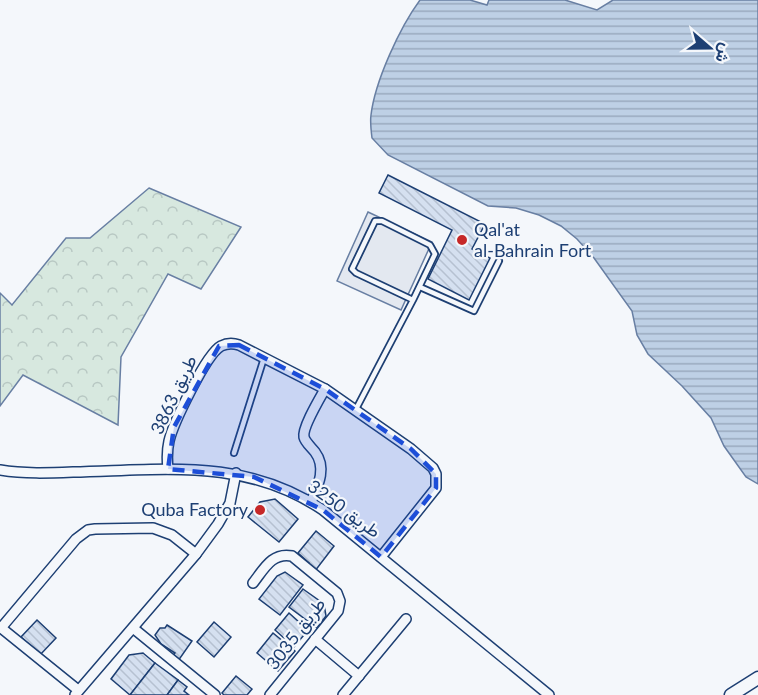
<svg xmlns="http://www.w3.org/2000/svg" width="758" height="695" viewBox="0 0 758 695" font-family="Lato,Vazirmatn,sans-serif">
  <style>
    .forest { fill: url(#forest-crowns); stroke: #687fa3; stroke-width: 1.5 }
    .parking { fill: #e3e8f0; stroke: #687fa3; stroke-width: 1.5 }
    .water { fill: url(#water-rules); stroke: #687fa3; stroke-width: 1.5 }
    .building { fill: url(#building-back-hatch); stroke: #1d3f73; stroke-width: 1.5 }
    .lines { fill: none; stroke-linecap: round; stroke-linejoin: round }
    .service-casing { stroke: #1d3f73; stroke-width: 8 }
    .minor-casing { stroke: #1d3f73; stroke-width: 12 }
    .tertiary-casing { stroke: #1d3f73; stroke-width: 15 }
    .service { stroke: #f4f7fb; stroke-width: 4.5 }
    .minor { stroke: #f4f7fb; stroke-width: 9 }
    .tertiary { stroke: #f4f7fb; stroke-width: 12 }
    .marked { fill: #1d4ed8; fill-opacity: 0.2; stroke: #1d4ed8; stroke-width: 4.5; stroke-dasharray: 12 8; stroke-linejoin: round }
    .poi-dot { fill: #c62828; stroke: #f4f7fb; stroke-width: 2 }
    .labels { text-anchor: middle; stroke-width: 4.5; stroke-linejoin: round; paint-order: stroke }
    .poi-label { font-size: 18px; fill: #1d3f73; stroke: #f4f7fb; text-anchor: start }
    .street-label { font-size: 18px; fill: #1d3f73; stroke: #f4f7fb }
  </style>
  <defs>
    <pattern id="forest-crowns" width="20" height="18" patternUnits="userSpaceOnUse" patternTransform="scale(1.5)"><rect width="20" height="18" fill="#d7e8df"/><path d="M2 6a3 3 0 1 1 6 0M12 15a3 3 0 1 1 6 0" fill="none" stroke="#b8c8c3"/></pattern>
    <pattern id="water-rules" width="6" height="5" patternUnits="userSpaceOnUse" patternTransform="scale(1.5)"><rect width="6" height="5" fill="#bed0e5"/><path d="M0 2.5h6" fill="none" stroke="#9aaabe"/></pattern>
    <pattern id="building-back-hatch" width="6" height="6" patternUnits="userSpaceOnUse" patternTransform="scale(1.5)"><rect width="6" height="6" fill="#d5e0f0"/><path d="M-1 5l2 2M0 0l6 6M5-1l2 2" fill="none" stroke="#b6c1d1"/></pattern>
  </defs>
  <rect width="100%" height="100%" fill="#f4f7fb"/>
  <polygon class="forest" points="149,188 241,227 201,289 168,274 121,357 118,425 23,375 0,406 0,293 12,305 66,238 90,238"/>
  <polygon class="parking" points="368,212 432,242 401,310 337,281"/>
  <path class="water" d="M420 0H470L487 5 489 0H565L597 10 613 0H758V484L746 477 724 446 711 418 682 386 648 354 637 335 632 311 594 258 577 239 561 226 539 215 516 208 488 206 388 155 372 138C371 130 370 122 371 115 375 81 400 27 420 0Z"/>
  <g class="building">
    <polygon points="388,175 485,224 472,249 490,258 469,300 428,279 452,230 379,193"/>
    <polygon points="275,499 298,519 279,542 248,517 260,502"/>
    <polygon points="316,531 334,546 315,571 308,565 309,563 298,553"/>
    <polygon points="285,572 303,585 280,615 259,599 277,576"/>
    <polygon points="303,589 324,604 326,616 317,628 289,607"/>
    <polygon points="289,613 308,630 294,647 275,630"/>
    <polygon points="37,620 56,638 40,655 21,637"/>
    <polygon points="214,622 231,637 214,657 197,642"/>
    <polygon points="167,625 192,641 178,661 172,657 175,653 161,644 155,635 160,628 165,628"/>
    <polygon points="273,633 295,651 278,671 257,653"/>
    <polygon points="143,653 155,663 130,695 111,679 129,655"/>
    <polygon points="155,663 178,680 167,695 130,695"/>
    <polygon points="236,676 252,689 247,695 224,695 222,693"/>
    <polygon points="178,680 187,687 184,691 189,695 167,695"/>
  </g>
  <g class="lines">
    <defs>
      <g id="service">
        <polyline points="420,287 474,311 499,261"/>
        <polyline points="356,409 413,300 435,254 430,245 382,221 375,221 352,269 356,273 413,300"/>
        <polyline points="234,453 264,358"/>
      </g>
      <g id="minor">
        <path d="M168 469C167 460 167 450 169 441 173 424 206 354 221 346 227 343 233 343 239 345L325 389 411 449 433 468 436 474V488L381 557"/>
        <path d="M0 470C24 474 49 473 73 472 163 470 244 457 323 510L549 695"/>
        <path d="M311 502C318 486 327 468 315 452 312 448 305 442 304 437 302 428 320 398 325 389"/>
        <path d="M253 583C264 569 272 552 292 556L337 593 340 601 338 611 270 695"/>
        <polyline points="0,627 78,690"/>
        <polyline points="1,628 76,539 88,530 95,529 153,528 172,535 196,554"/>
        <polyline points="133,628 215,695"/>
        <polyline points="315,639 359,676"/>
        <polyline points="75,695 196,554 218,524 230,503 236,473"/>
        <polyline points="343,695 406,619"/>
      </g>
      <polyline id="tertiary" points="731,695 758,678"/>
    </defs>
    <use href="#service" class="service-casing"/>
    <use href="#minor" class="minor-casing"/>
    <use href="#tertiary" class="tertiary-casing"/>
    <use href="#service" class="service"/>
    <use href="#minor" class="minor"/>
    <use href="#tertiary" class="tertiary"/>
  </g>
  <path class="marked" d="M239 345 325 389 411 449 436 474V488L381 557 323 510 254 477 168 469 174 427 219 346Z"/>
  <g class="poi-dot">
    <circle cx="462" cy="240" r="6"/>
    <circle cx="260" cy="510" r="6"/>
  </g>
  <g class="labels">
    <g class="poi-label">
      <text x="474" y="236">Qal'at<tspan x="474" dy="21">al-Bahrain Fort</tspan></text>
      <text x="248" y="516" text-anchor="end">Quba Factory</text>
    </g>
    <g class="street-label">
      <text transform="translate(174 395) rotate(-65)" y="6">طريق 3863</text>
      <text transform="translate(344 509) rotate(36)" y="6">طريق 3250</text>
      <text transform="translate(296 634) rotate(-53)" y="6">طريق 3035</text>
    </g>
  </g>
  <g transform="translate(710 48) rotate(110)" stroke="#f4f7fb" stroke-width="4.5" paint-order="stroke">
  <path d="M0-4.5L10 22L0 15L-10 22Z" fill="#1d3f73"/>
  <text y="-9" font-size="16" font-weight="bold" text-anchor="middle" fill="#1d3f73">ش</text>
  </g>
</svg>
